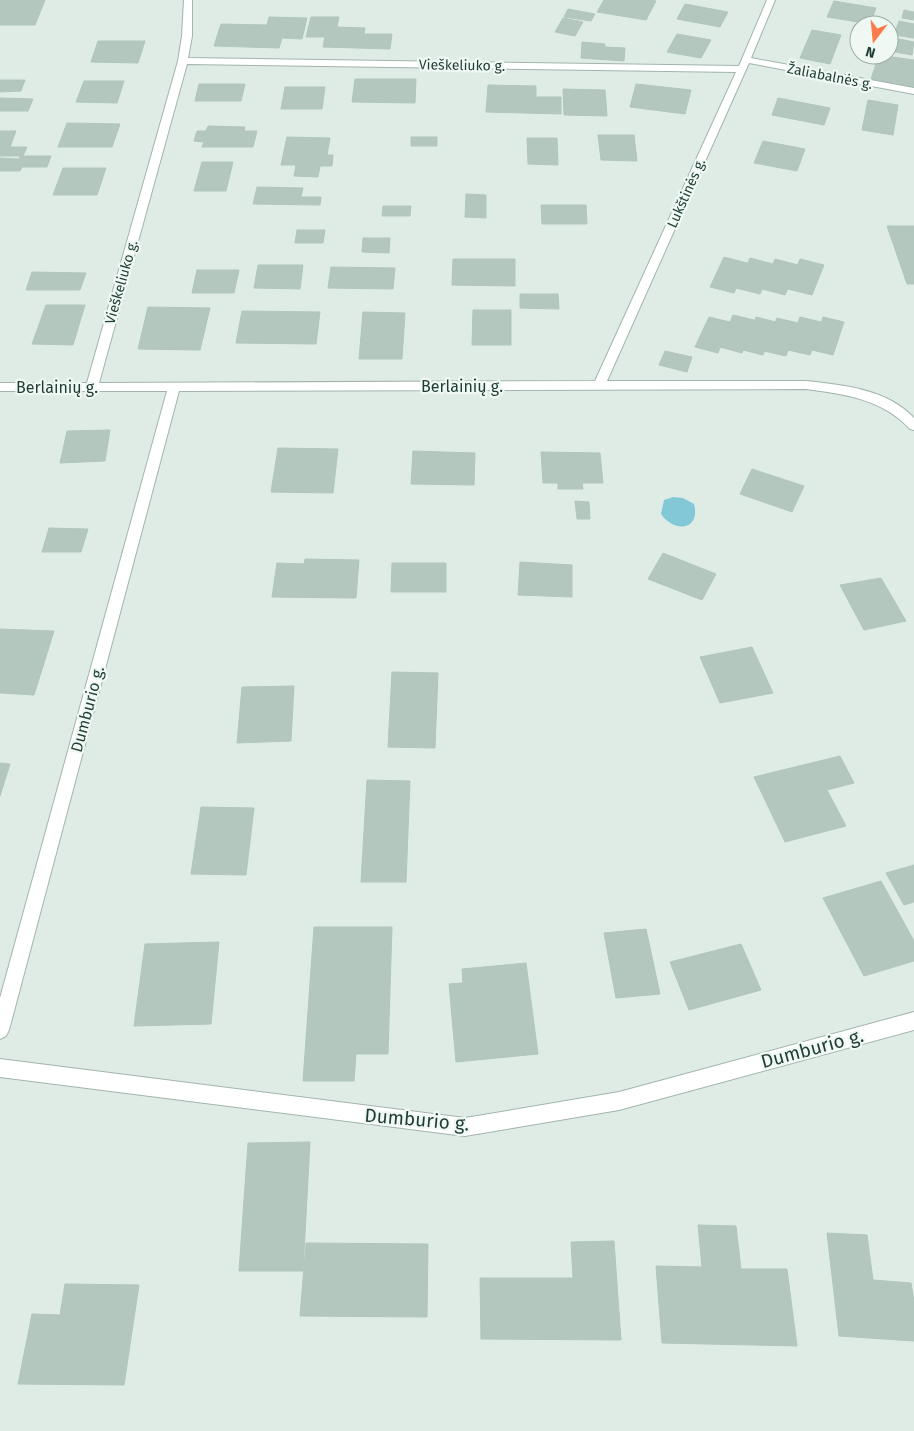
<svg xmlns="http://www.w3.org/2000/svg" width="914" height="1431" viewBox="0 0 914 1431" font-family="'Fira Sans',sans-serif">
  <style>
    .water { fill: #82c8d6 }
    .building { fill: #b4c7bf; stroke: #b1c6be }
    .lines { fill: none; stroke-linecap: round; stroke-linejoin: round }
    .street-casing { stroke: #a2b4ad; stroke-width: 2 }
    .street { fill: #fff; fill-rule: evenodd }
    .labels { text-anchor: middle; stroke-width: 4.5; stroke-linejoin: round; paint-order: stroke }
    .far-street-label { font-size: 14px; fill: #1f3d35; stroke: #f0f8f4 }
    .street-label { font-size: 16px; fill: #1f3d35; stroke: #f0f8f4 }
    .near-street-label { font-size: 19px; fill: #1f3d35; stroke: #f0f8f4 }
  </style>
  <rect width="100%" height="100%" fill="#dfece6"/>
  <path class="water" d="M673 497 683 498 694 504C701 531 674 533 661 514L664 500Z"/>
  <g class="building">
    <polygon points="0,0 45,0 35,25 0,25"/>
    <polygon points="604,0 649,0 656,1 646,20 597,12"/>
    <polygon points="834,1 876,8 870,24 827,17"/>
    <polygon points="685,4 728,12 720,27 677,19"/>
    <polygon points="568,9 595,14 591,21 564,17"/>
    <polygon points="904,10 914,12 914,20 902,18"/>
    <polygon points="269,17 307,18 302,39 282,38 279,48 214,46 221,24 267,25"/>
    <polygon points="311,17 339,17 337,27 365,28 364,34 392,34 390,49 323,47 325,37 306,37"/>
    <polygon points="563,18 583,22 575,36 555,32"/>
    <polygon points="899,21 914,24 914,38 894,35"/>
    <polygon points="812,30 841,35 830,64 800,58"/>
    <polygon points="677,34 711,40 701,58 667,52"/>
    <polygon points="889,37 914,42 912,55 889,51"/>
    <polygon points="98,41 145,41 138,63 91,62"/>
    <polygon points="582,42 605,44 605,47 625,48 624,61 581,58"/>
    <polygon points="879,55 914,60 914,87 871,79"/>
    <polygon points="355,79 416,79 415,103 352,102"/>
    <polygon points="0,80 25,80 21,91 0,92"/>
    <polygon points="84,81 124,81 117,103 76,102"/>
    <polygon points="199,84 245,84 241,101 195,101"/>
    <polygon points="636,84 691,90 685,114 630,107"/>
    <polygon points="488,85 536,86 536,97 561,97 561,114 486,112"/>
    <polygon points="285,87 325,87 322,109 281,109"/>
    <polygon points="563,89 605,90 607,116 564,115"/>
    <polygon points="0,98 33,99 28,111 0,111"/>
    <polygon points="778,98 830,108 824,125 772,115"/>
    <polygon points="868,100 898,105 893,135 862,130"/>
    <polygon points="67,123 120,124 112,147 58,147"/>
    <polygon points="208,126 245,127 244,131 257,131 253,147 202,147 204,142 194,141 197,131 206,131"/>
    <polygon points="0,131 16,131 10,147 27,147 23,156 51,156 47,167 22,167 20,171 0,171 0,158 19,159 20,156 0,156"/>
    <polygon points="598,135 634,135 637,161 601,160"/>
    <polygon points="287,137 330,138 327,155 333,155 332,166 320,166 318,177 294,176 296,165 281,165"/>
    <rect x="411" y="137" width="26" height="9"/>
    <polygon points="527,138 557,138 558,165 528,164"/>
    <polygon points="763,141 805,149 797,171 754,163"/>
    <polygon points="202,162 233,162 226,191 194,191"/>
    <polygon points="63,168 106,168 97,195 53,195"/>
    <polygon points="257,187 303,188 301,197 321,197 320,205 253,204"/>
    <polygon points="466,194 486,195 486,218 465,217"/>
    <polygon points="541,205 586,205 587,224 542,224"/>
    <polygon points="383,206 411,206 410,216 382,216"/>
    <polygon points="887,226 914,226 914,284 907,284"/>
    <polygon points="297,230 325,230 323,243 295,243"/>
    <polygon points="363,238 390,238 389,253 362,252"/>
    <polygon points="724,257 747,263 734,293 710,287"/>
    <polygon points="750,258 773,264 760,294 736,288"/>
    <polygon points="453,259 515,259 515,286 452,285"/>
    <polygon points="775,259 798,265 785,295 762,289"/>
    <polygon points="800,259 824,265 812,295 788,289"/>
    <polygon points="258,265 303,265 300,289 254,288"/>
    <polygon points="331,267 395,268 393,289 328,288"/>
    <polygon points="197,270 239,270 234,293 192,293"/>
    <polygon points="32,272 86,273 80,290 26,290"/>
    <polygon points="520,294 558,294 559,309 520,308"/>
    <polygon points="46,305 85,305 73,345 32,344"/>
    <polygon points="148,307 210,308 200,350 138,349"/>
    <polygon points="473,310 511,310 511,345 472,345"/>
    <polygon points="242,311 320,312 316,344 236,343"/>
    <polygon points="363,312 405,313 402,359 359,359"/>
    <polygon points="733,315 754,320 742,353 720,347"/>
    <polygon points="709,317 730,322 718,353 695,347"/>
    <polygon points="756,317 776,322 763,355 743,350"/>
    <polygon points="800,317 821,322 810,355 788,350"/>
    <polygon points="823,317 844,322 833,355 812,350"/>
    <polygon points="777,318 798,323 786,356 764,351"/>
    <polygon points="665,351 692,357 687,372 659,365"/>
    <polygon points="110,430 105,461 60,463 67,431"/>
    <polygon points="278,448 338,449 333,493 271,492"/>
    <polygon points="413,451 475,453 474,485 411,484"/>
    <polygon points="541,452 600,453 603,483 582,483 583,489 558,489 558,483 543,483"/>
    <polygon points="752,469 804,486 792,512 740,494"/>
    <polygon points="575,501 589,502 590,519 577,519"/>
    <polygon points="49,528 88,529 81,552 42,552"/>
    <polygon points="663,553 716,574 702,600 648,579"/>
    <polygon points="305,559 359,560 356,598 272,597 277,563 304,564"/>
    <polygon points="520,562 572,565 572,597 518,595"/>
    <polygon points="392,563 446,563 446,592 391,592"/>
    <polygon points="881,578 906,621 864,630 840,585"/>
    <polygon points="0,629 54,631 34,695 0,693"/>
    <polygon points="752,647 773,693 720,703 700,657"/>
    <polygon points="392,672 438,673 435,748 388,747"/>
    <polygon points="294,686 291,741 237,743 242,687"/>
    <polygon points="840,756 854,783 827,790 846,826 785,842 754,777"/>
    <polygon points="0,763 10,764 0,796"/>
    <polygon points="367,780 410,781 406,882 361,882"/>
    <polygon points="201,807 254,808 246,875 191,874"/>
    <polygon points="914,865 914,902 904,905 886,873"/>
    <polygon points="881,881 914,941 914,961 864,976 823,898"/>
    <polygon points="314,927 392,927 388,1054 356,1054 354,1081 303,1081"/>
    <polygon points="646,929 660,994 616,998 604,933"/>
    <polygon points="219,942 211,1024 134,1026 145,944"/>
    <polygon points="741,944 761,990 689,1010 670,962"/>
    <polygon points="526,963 538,1054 456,1062 449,984 463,983 462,969"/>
    <polygon points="310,1142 303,1271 239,1271 248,1143"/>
    <polygon points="698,1225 736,1226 741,1269 787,1269 797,1346 662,1343 656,1266 702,1267"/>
    <polygon points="827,1233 867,1235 873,1280 911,1283 914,1301 914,1341 839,1336"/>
    <polygon points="614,1241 621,1340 481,1339 480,1278 573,1278 571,1242"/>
    <polygon points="306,1243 428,1244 427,1317 300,1316"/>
    <polygon points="65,1284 139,1285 124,1385 18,1384 32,1314 60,1315"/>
  </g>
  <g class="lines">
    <defs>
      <g id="street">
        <path d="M184 0H192V36L188 58 739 66 767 0H775L751 58 914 88V94L749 63 607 381H806C843 385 887 389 914 418V430L910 429C882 399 845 394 806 389L179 391 9 1030 6 1036 0 1039V998L167 391H0V383H87L178 61 182 36ZM187 64 736 72 595 381 99 383Z"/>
        <polygon points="914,1012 914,1030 619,1110 465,1136 0,1077 0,1059 465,1118 619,1092"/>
      </g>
    </defs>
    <use href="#street" class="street-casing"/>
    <use href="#street" class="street"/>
  </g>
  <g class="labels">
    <g class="far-street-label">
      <text transform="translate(462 65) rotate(1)" y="5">Vieškeliuko g.</text>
      <text transform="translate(830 76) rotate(11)" y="5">Žaliabalnės g.</text>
      <text transform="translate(686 193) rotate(-66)" y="5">Lukštinės g.</text>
      <text transform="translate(121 282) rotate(-74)" y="5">Vieškeliuko g.</text>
    </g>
    <g class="street-label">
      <text x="462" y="392">Berlainių g.</text>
      <text x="57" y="393">Berlainių g.</text>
      <text transform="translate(87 709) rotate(-75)" y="6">Dumburio g.</text>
    </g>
    <g class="near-street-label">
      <text transform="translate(812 1048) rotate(-15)" y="7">Dumburio g.</text>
      <text transform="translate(417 1119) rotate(5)" y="7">Dumburio g.</text>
    </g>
  </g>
  <g transform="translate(874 40) rotate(196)"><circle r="24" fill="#f0f8f4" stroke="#9cada8"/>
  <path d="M0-4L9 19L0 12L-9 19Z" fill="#fd7a4c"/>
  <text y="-8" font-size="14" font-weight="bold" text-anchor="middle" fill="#1f3d35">N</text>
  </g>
</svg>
